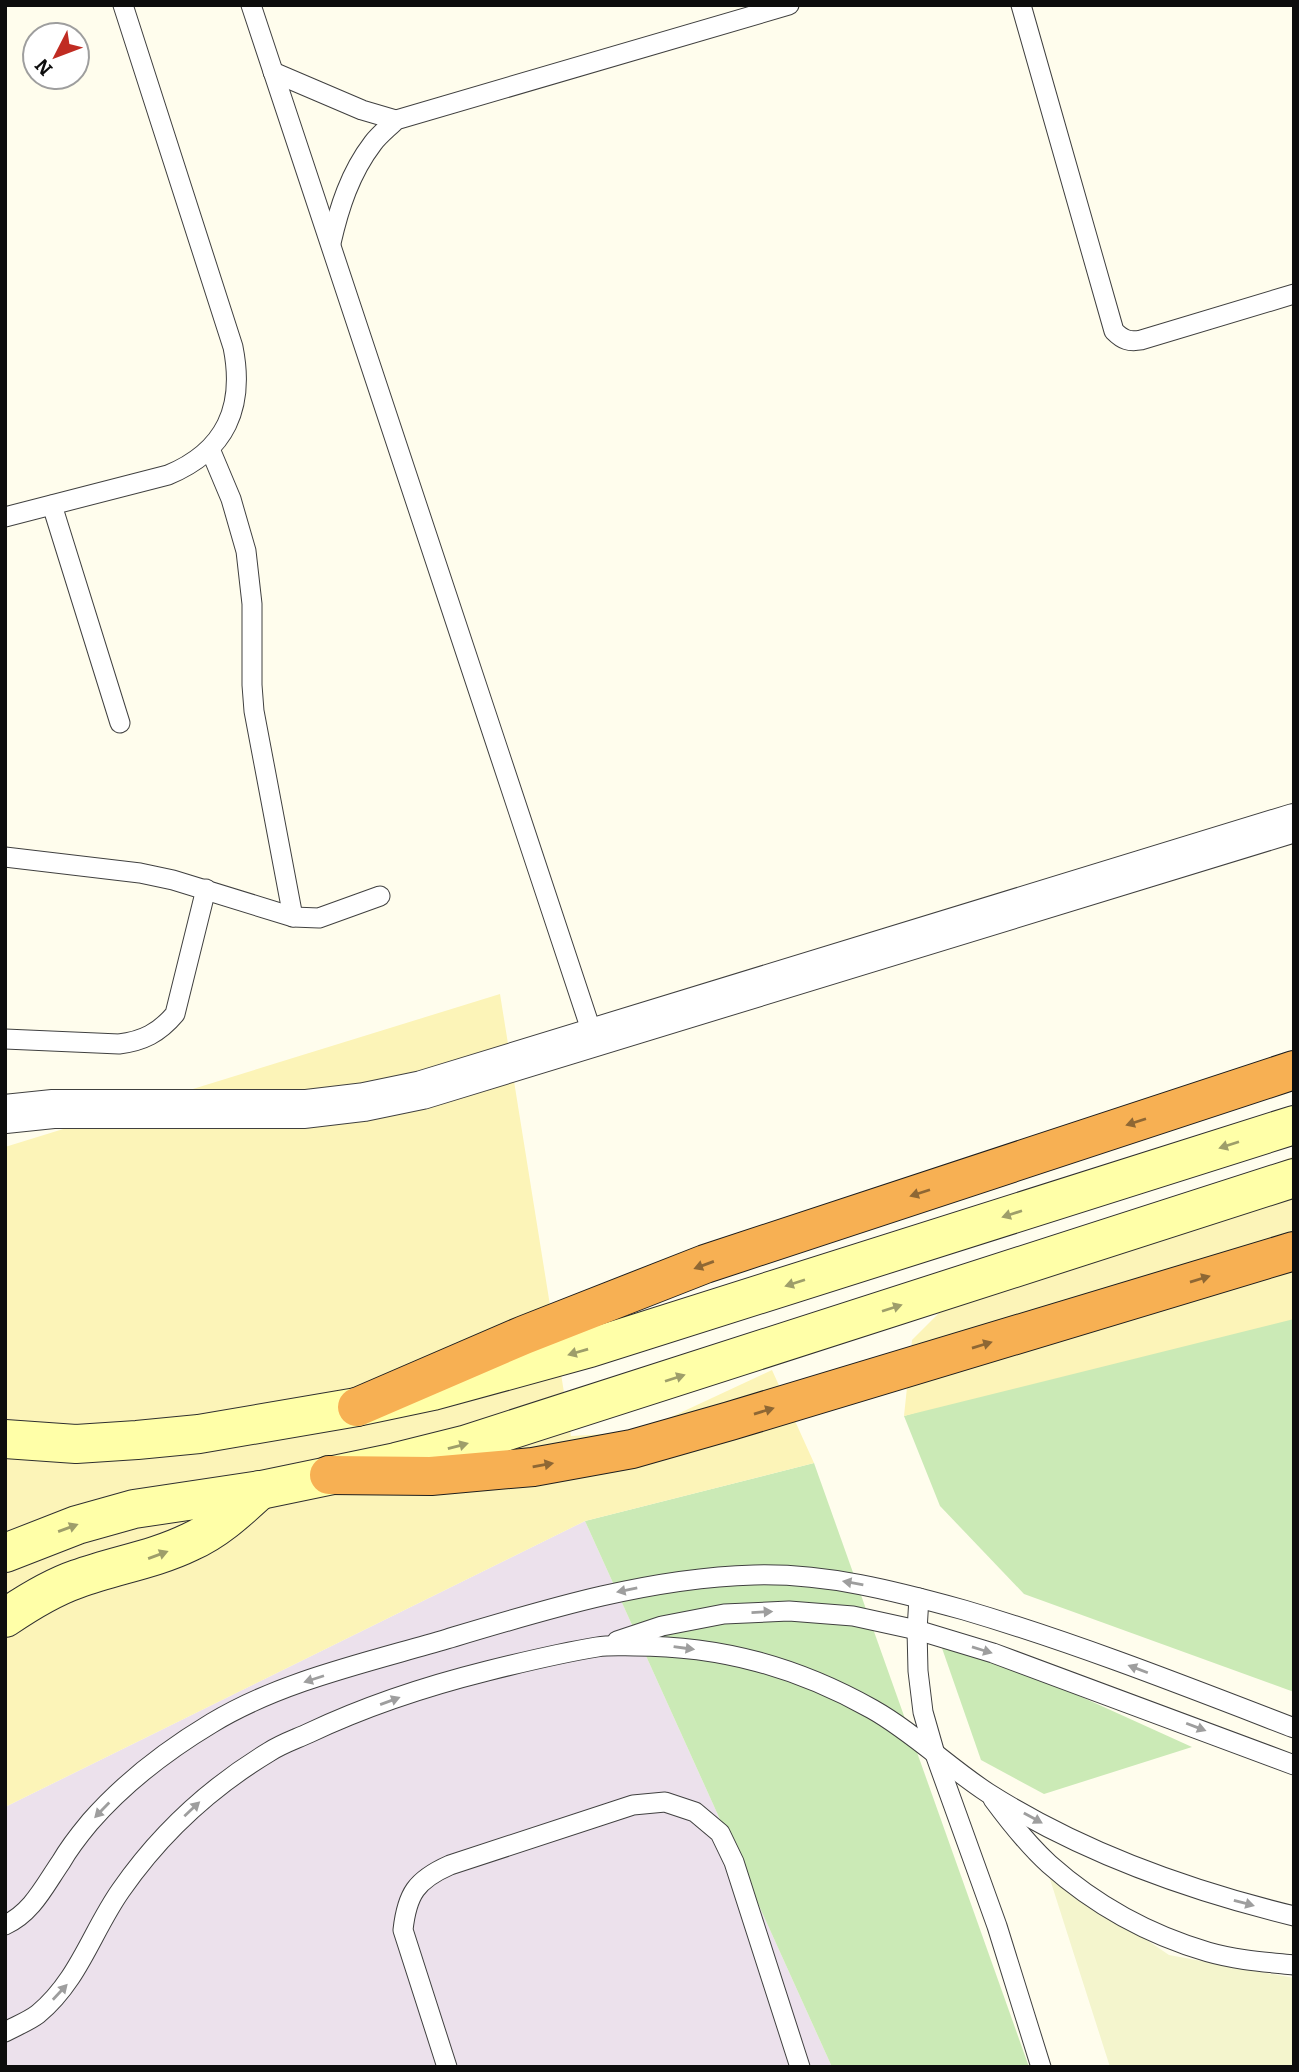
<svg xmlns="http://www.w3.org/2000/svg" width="1299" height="2072" viewBox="0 0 1299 2072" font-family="Bitter,serif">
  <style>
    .industrial { fill: #ece1ec }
    .farmland { fill: #f4f5cd }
    .green { fill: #cbeab6 }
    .sand { fill: #fcf4b8 }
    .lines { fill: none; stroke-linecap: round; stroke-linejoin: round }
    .service-casing { stroke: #404040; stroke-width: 21 }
    .tertiary-casing { stroke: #404040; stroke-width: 40 }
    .secondary-casing { stroke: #2f2f2f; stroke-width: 40 }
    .motorway-casing { stroke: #1e1e1e; stroke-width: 40 }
    .service { stroke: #fff; stroke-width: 19 }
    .tertiary { stroke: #fff; stroke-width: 38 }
    .secondary { stroke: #ffffa8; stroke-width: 38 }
    .motorway { stroke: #f7b053; stroke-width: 38 }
    .oneway { fill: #8e6734 }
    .oneway2 { fill: #9e9e6a }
    .oneway3 { fill: #9e9e9e }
  </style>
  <rect width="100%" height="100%" fill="#fffded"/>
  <polygon class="industrial" points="585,1521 832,2067 5,2067 5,1807"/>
  <polygon class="farmland" points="1048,1873 1169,1955 1294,1978 1294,2067 1110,2067"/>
  <g class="green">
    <polygon points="1294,1301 1294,1692 1024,1594 940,1506 904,1416"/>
    <polygon points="814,1463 1029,2067 832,2067 585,1521"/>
    <polygon points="936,1631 1192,1747 1044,1794 981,1760"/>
  </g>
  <g class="sand">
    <polygon points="500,994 571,1436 639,1432 772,1370 814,1463 585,1521 5,1807 5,1147"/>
    <polygon points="1294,1156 1294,1319 904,1416 912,1340 957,1295"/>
  </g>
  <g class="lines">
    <defs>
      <g id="service">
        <polyline points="251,5 594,1039"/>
        <path d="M1021 5 1114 331C1123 340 1129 342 1141 340L1294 294"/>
        <polyline points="273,72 362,110 396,120"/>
        <path d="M331 243C339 208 350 173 373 143 379 135 388 128 396 120L789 5"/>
        <polyline points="210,449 231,499 246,551 252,604 252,685 254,711 293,917"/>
        <polyline points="52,505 120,723"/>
        <path d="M5 517 168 475C226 451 245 407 233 347L123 5"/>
        <polyline points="5,857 140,873 173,880 293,917 319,918 380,896"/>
        <path d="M5 1039 119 1044C143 1041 159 1033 175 1014L206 889"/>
        <polyline points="919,1598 917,1630 918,1671 923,1712 935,1754 997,1926 1041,2067"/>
        <polyline points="617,1641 662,1626 724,1614 789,1611 853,1616 917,1630 993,1653 1294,1765"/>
        <path d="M993 1799C1010 1822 1028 1845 1049 1864 1095 1905 1150 1935 1208 1952 1236 1960 1265 1962 1294 1965"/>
        <path d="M5 1925C32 1913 45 1885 61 1862 69 1848 80 1834 90 1822 125 1782 167 1750 212 1723 281 1681 369 1662 447 1639 547 1609 648 1578 754 1575 826 1573 895 1591 964 1610 1076 1643 1185 1686 1294 1728"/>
        <path d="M5 2032C16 2026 29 2021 38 2014 79 1980 92 1931 121 1890 160 1834 211 1787 269 1752 281 1744 296 1739 309 1733 366 1706 427 1686 487 1671 523 1662 560 1653 597 1647 610 1645 622 1646 635 1646 721 1646 797 1667 872 1709 913 1732 948 1767 988 1793 1081 1852 1187 1890 1294 1916"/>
        <path d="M447 2067 403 1930C407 1894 416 1880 450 1865L633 1805 665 1802 695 1812 720 1833 734 1862 800 2067"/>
      </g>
      <polyline id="tertiary" points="5,1114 53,1109 305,1109 364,1102 422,1090 1294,823"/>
      <g id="secondary">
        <polyline points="5,1439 76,1444 137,1440 199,1434 357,1407 433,1391 590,1348 1294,1125"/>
        <polyline points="5,1553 77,1525 134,1509 261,1490 396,1462 464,1445 1294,1178"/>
        <path d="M5 1618C27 1603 51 1588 77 1579 115 1565 153 1560 190 1542 217 1530 238 1510 260 1490"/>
      </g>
      <g id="motorway">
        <polyline points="357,1407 524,1335 705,1264 1294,1070"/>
        <polyline points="329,1475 431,1476 533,1467 632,1449 730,1421 1294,1251"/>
      </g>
    </defs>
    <use href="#service" class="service-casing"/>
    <use href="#tertiary" class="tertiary-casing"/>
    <use href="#secondary" class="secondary-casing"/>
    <use href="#motorway" class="motorway-casing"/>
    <use href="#service" class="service"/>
    <use href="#tertiary" class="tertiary"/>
    <use href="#secondary" class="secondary"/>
    <use href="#motorway" class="motorway"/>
  </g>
  <defs><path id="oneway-solid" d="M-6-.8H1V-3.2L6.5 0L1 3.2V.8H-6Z" transform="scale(1.75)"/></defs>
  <g class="oneway">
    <use href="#oneway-solid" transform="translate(1136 1122) rotate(162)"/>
    <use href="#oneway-solid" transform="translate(920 1193) rotate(162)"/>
    <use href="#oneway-solid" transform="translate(704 1265) rotate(160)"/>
    <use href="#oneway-solid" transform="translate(1200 1279) rotate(-17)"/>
    <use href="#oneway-solid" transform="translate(982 1345) rotate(-17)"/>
    <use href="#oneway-solid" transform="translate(764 1411) rotate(-17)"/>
    <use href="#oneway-solid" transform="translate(543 1465) rotate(-10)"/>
  </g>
  <g class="oneway2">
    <use href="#oneway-solid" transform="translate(1229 1145) rotate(162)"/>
    <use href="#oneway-solid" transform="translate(1012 1214) rotate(162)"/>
    <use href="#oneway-solid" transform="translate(795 1283) rotate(162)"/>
    <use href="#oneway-solid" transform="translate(892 1308) rotate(-18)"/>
    <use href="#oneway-solid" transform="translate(578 1352) rotate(164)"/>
    <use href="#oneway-solid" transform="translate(675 1378) rotate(-18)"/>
    <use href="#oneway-solid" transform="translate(458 1446) rotate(-15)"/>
    <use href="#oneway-solid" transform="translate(68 1528) rotate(-20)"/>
    <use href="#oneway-solid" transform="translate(158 1555) rotate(-20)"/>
  </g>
  <g class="oneway3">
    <use href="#oneway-solid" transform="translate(853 1583) rotate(-170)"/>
    <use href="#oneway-solid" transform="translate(627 1590) rotate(168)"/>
    <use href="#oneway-solid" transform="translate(762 1612) rotate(-3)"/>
    <use href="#oneway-solid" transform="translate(684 1648) rotate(8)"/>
    <use href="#oneway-solid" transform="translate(982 1650) rotate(17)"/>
    <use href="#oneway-solid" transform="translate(1138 1669) rotate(-159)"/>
    <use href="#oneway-solid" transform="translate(314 1679) rotate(162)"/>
    <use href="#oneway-solid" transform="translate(390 1701) rotate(-20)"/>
    <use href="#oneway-solid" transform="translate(1196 1727) rotate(21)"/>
    <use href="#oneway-solid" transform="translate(192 1809) rotate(-43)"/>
    <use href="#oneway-solid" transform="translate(102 1810) rotate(134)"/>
    <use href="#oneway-solid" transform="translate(1033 1818) rotate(29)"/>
    <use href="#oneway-solid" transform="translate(1244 1903) rotate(15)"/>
    <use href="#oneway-solid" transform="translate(60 1992) rotate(-47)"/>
  </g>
  <rect width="1299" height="2072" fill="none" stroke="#0d0d0d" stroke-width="14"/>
  <g transform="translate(56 56) rotate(228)"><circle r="33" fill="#ffffff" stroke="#9e9e9e" stroke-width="2"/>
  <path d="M0-5L12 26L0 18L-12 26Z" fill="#c02c22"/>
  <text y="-10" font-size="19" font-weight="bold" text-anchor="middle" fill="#0d0d0d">N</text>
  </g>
</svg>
